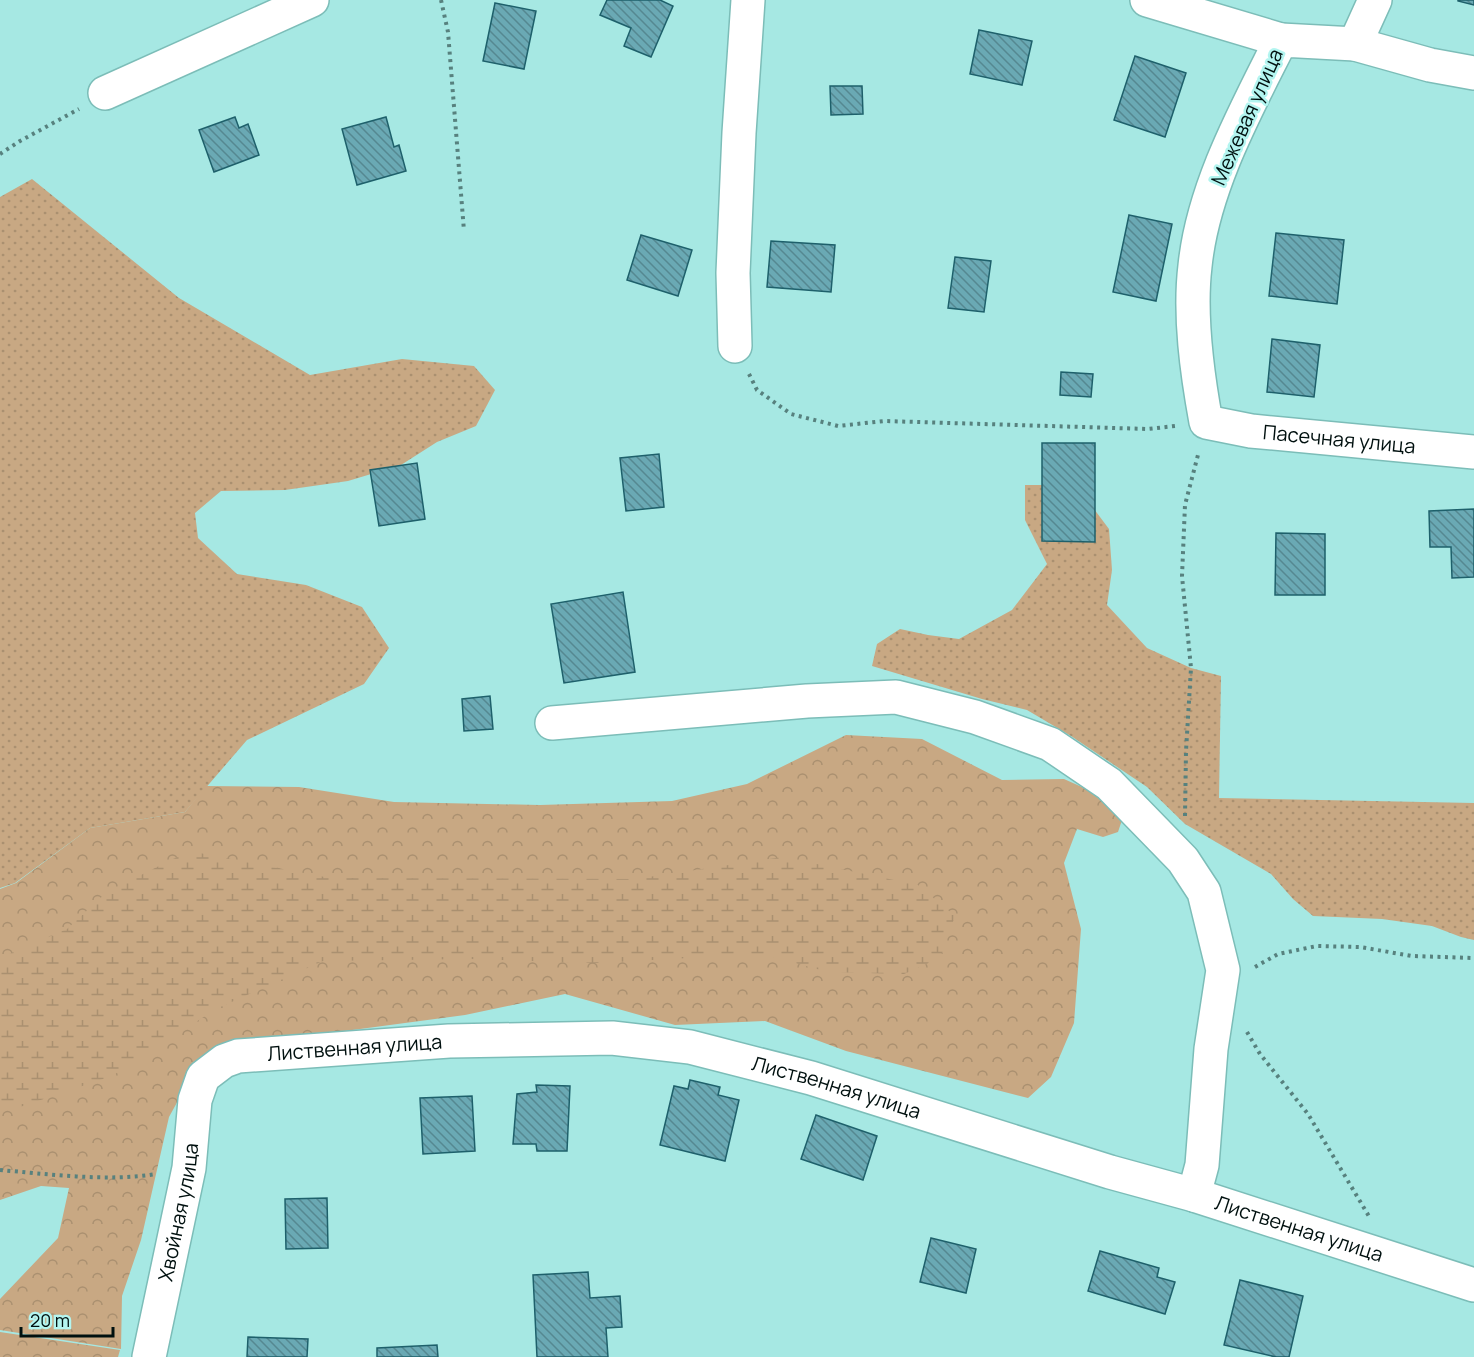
<svg xmlns="http://www.w3.org/2000/svg" width="1474" height="1357" viewBox="0 0 1474 1357" font-family="Manrope,sans-serif">
  <style>
    .grass { fill: url(#grass-dots) }
    .forest { fill: url(#forest-crowns) }
    .wetland { fill: url(#wetland-marsh) }
    .building { fill: url(#building-back-hatch); stroke: #1e606b; stroke-width: 1.5 }
    .lines { fill: none; stroke-linecap: round; stroke-linejoin: round }
    .minor-casing { stroke: #7cbdb8; stroke-width: 36 }
    .path { stroke: #57817e; stroke-width: 4; stroke-dasharray: 3 4.5; stroke-linecap: butt }
    .minor { stroke: #fff; stroke-width: 33 }
    .labels { text-anchor: middle; stroke-width: 5; stroke-linejoin: round; paint-order: stroke }
    .street-label { font-size: 20px; fill: #00100f; stroke: #b3f5f0 }
  </style>
  <defs>
    <pattern id="grass-dots" width="8" height="8" patternUnits="userSpaceOnUse" patternTransform="scale(1.5)"><rect width="8" height="8" fill="#c8a883"/><path d="M2 2h.1M6 6h.1" fill="none" stroke="#aa9070" stroke-width="1.8" stroke-linecap="round"/></pattern>
    <pattern id="forest-crowns" width="20" height="18" patternUnits="userSpaceOnUse" patternTransform="scale(1.5)"><rect width="20" height="18" fill="#c8a883"/><path d="M2 6a3 3 0 1 1 6 0M12 15a3 3 0 1 1 6 0" fill="none" stroke="#aa9070"/></pattern>
    <pattern id="wetland-marsh" width="20" height="14" patternUnits="userSpaceOnUse" patternTransform="scale(1.5)"><rect width="20" height="14" fill="#c8a883"/><path d="M1 5h8M5 5V1M11 12h8M15 12V8" fill="none" stroke="#aa9070"/></pattern>
    <pattern id="building-back-hatch" width="6" height="6" patternUnits="userSpaceOnUse" patternTransform="scale(1.5)"><rect width="6" height="6" fill="#6aa9b4"/><path d="M-1 5l2 2M0 0l6 6M5-1l2 2" fill="none" stroke="#558891"/></pattern>
  </defs>
  <rect width="100%" height="100%" fill="#a6e8e3"/>
  <g class="grass">
    <polygon points="32,179 179,298 310,375 402,359 474,366 495,390 476,426 437,442 401,465 348,481 285,490 221,491 195,513 198,538 237,574 306,585 362,607 389,648 364,684 247,740 185,812 90,828 15,883 0,888 0,197"/>
    <polygon points="1025,485 1053,485 1082,493 1109,529 1112,570 1107,605 1147,648 1191,668 1221,676 1219,798 1474,803 1474,940 1461,937 1432,926 1382,919 1313,916 1293,899 1271,874 1185,824 1147,787 1071,736 1027,710 982,699 872,666 877,644 900,629 928,635 959,639 1012,610 1047,564 1025,520"/>
  </g>
  <g class="forest">
    <polygon points="846,735 922,739 1002,780 1064,779 1111,800 1122,820 1118,832 1103,837 1077,829 1064,863 1081,929 1074,1023 1051,1077 1028,1098 846,1051 765,1021 675,1025 565,994 465,1015 285,1039 201,1059 169,1117 141,1240 122,1296 121,1349 0,1330 0,1299 58,1238 69,1188 41,1186 0,1200 0,889 16,883 90,828 185,812 206,786 299,787 394,802 540,805 672,801 747,784"/>
    <polygon points="0,1332 120,1350 118,1357 0,1357"/>
  </g>
  <polygon class="wetland" points="189,851 330,878 635,879 783,857 918,885 955,916 940,958 904,974 828,972 762,954 597,963 470,959 323,961 216,1009 112,1076 11,1110 0,1108 0,958 67,929 107,892"/>
  <g class="building">
    <polygon points="607,0 660,0 673,6 651,57 624,46 631,28 600,15"/>
    <polygon points="1474,0 1474,5 1458,1 1458,0"/>
    <polygon points="495,3 536,11 524,69 483,61"/>
    <polygon points="979,30 1032,41 1022,85 970,74"/>
    <polygon points="1135,56 1186,73 1165,137 1114,120"/>
    <polygon points="830,86 862,86 863,114 831,115"/>
    <polygon points="235,117 239,128 248,124 259,155 214,172 199,130"/>
    <polygon points="386,117 394,147 399,145 406,171 357,185 342,129"/>
    <polygon points="1129,215 1172,224 1156,301 1113,292"/>
    <polygon points="1276,233 1344,240 1337,304 1269,296"/>
    <polygon points="641,235 692,250 678,296 627,280"/>
    <polygon points="771,241 835,245 831,292 767,287"/>
    <polygon points="955,257 991,261 984,312 948,308"/>
    <polygon points="1272,339 1320,345 1314,397 1267,392"/>
    <polygon points="1061,372 1093,374 1091,397 1060,395"/>
    <polygon points="1042,443 1095,443 1095,542 1042,541"/>
    <polygon points="659,454 664,507 626,511 620,458"/>
    <polygon points="417,463 425,519 379,526 370,470"/>
    <polygon points="1474,509 1474,577 1452,578 1451,547 1430,547 1429,511"/>
    <polygon points="1276,533 1325,534 1325,595 1275,595"/>
    <polygon points="623,592 635,672 564,683 551,604"/>
    <polygon points="490,696 493,729 464,731 462,699"/>
    <polygon points="690,1080 720,1087 718,1095 739,1100 725,1161 660,1145 674,1086 688,1089"/>
    <polygon points="536,1085 570,1086 567,1151 537,1151 536,1144 513,1144 517,1094 537,1092"/>
    <polygon points="472,1096 475,1151 423,1154 420,1098"/>
    <polygon points="816,1115 877,1136 863,1180 801,1159"/>
    <polygon points="327,1198 328,1248 286,1249 285,1199"/>
    <polygon points="931,1238 976,1249 966,1293 920,1282"/>
    <polygon points="1100,1251 1159,1268 1157,1277 1175,1282 1165,1314 1088,1291"/>
    <polygon points="588,1272 590,1298 620,1296 622,1327 606,1328 608,1357 537,1357 533,1275"/>
    <polygon points="1240,1280 1303,1296 1289,1357 1276,1357 1224,1345"/>
    <polygon points="248,1337 308,1339 307,1357 247,1357"/>
    <polygon points="437,1345 438,1357 377,1357 377,1348"/>
  </g>
  <g class="lines">
    <defs>
      <g id="minor">
        <polyline points="1147,0 1281,40"/>
        <path id="s1" d="M1375 0 1355 44 1281 40C1246 110 1203 187 1195 266 1189 316 1197 373 1206 422L1251 431 1474 452"/>
        <polyline points="1355,44 1430,65 1474,73"/>
        <polyline points="105,93 312,0"/>
        <polyline points="735,346 733,273 739,133 748,0"/>
        <polyline points="552,723 807,701 896,697 975,717 1050,744 1109,784 1183,860 1204,892 1223,970 1211,1049 1202,1165 1194,1195"/>
        <path id="s2" d="M149 1357 189 1168 195 1100 203 1077 224 1061 238 1056 449 1041 612 1038 690 1047 811 1078 1110 1172 1194 1195 1474 1285"/>
      </g>
    </defs>
    <use href="#minor" class="minor-casing"/>
    <g class="path">
      <polyline points="441,0 448,32 464,231"/>
      <polyline points="0,154 20,141 79,109"/>
      <polyline points="749,374 757,390 791,414 838,426 884,421 1148,429 1175,426"/>
      <polyline points="1185,816 1186,751 1191,668 1182,576 1185,505 1199,451"/>
      <polyline points="1255,967 1278,954 1317,946 1360,947 1412,956 1474,958"/>
      <polyline points="1247,1032 1260,1054 1308,1114 1370,1218"/>
      <path d="M0 1170C47 1174 109 1182 156 1174"/>
    </g>
    <use href="#minor" class="minor"/>
  </g>
  <g class="labels">
    <g class="street-label">
      <text transform="translate(1247 117) rotate(-66)" y="7">Межевая улица</text>
      <text dy="7" stroke="none"><textPath href="#s1" startOffset="657">Пасечная улица</textPath></text>
      <text dy="7" stroke="none"><textPath href="#s2" startOffset="444">Лиственная улица</textPath></text>
      <text dy="7" stroke="none"><textPath href="#s2" startOffset="932">Лиственная улица</textPath></text>
      <text dy="7" stroke="none"><textPath href="#s2" startOffset="148">Хвойная улица</textPath></text>
      <text dy="7" stroke="none"><textPath href="#s2" startOffset="1416">Лиственная улица</textPath></text>
    </g>
  </g>
  <path d="M21 1327v9h92v-9" fill="none" stroke="#00100f" stroke-width="3"/>
  <text x="30" y="1327" font-size="18" fill="#00100f" stroke="#b3f5f0" stroke-width="4.5" paint-order="stroke">20 m</text>
</svg>
